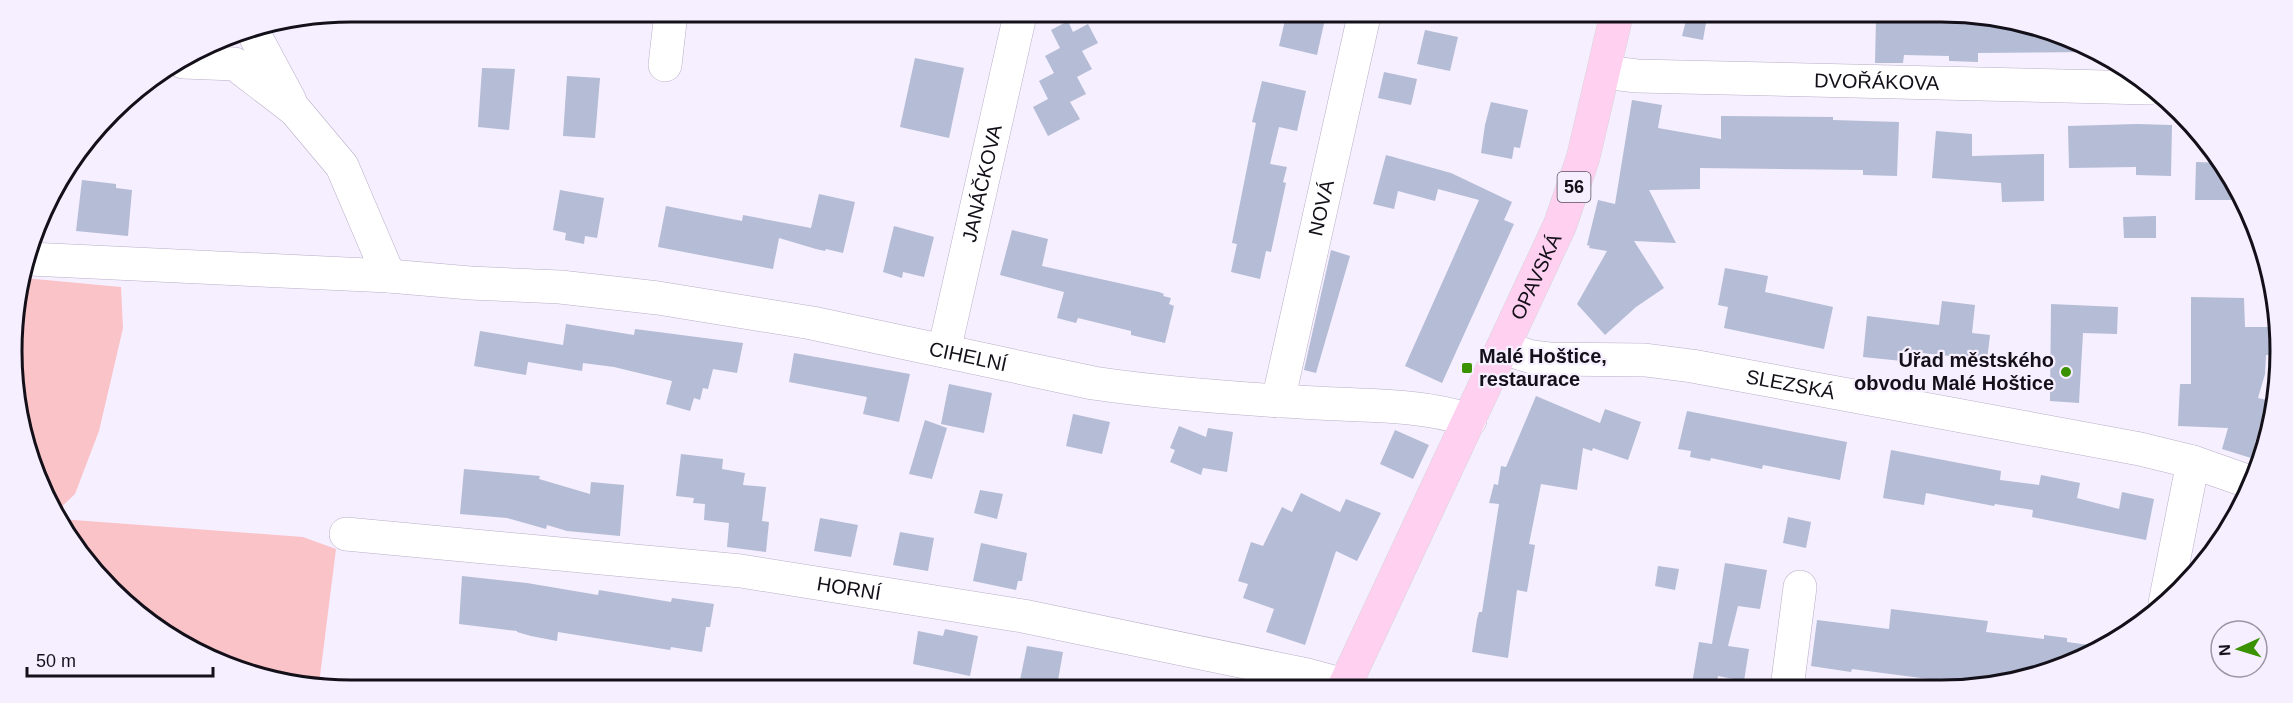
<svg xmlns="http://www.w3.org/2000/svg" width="2293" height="703" viewBox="0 0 2293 703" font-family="Arial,sans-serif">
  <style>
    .green { fill: #fac3c8 }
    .building { fill: #b4bcd6 }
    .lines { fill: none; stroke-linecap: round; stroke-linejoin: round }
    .minor-casing { stroke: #b9aec7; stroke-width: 34 }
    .major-casing { stroke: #d5d4d6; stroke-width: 34 }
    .minor { stroke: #fff; stroke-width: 33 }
    .major { stroke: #ffd0f0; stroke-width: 33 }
    .poi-dot { fill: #3a9201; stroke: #f6efff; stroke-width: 2 }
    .labels { text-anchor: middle; stroke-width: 4.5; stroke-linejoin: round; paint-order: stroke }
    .shield { fill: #f6efff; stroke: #58535e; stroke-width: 1.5 }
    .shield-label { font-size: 18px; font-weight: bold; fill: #141019 }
    .street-label { font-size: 20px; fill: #141019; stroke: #f6efff }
    .poi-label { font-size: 20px; font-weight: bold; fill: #141019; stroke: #f6efff; text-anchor: start }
    .rim { fill: none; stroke: #141019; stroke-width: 3 }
  </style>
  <rect width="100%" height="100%" fill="#f6efff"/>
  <g class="green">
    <polygon points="24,278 121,287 123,328 99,431 75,494 56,512 23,439 15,308"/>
    <polygon points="60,519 303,537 336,549 319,684 285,684 163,634 69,540"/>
  </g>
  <g class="building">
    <polygon points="1286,16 1313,16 1325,19 1317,55 1279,46"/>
    <polygon points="1687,17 1707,17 1703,40 1682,36"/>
    <polygon points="1876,18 2008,19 2090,52 1978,53 1978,62 1949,61 1949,56 1904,55 1903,63 1875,63"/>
    <polygon points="1068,21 1073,32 1088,24 1098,43 1082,51 1092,69 1077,77 1086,94 1070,102 1080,119 1048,136 1033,107 1048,99 1039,81 1054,73 1045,56 1060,48 1051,30"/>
    <polygon points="1425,30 1458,37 1450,71 1417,64"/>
    <polygon points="915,58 964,68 949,138 900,127"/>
    <polygon points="482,68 515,69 509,130 478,127"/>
    <polygon points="1384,72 1417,79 1411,105 1378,98"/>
    <polygon points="567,76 600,78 595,138 563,136"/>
    <polygon points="1262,81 1306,91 1297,131 1279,127 1270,164 1287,167 1283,182 1286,183 1271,252 1266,251 1260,279 1231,272 1237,244 1232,243 1256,123 1252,122"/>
    <polygon points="1632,100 1662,105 1658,128 1721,139 1721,116 1833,117 1833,120 1899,122 1897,176 1863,175 1863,170 1700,168 1700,189 1649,190 1676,243 1634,241 1664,288 1636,307 1605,335 1577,304 1607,251 1589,248 1590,246 1587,245 1598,200 1615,204"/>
    <polygon points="1491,102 1528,110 1520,148 1514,147 1512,159 1481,153 1485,125"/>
    <polygon points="2137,124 2172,125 2171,176 2136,175 2136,167 2069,168 2068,126"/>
    <polygon points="1936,131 1972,134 1972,156 2044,154 2044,201 2002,202 2001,183 1932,178"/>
    <polygon points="1386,155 1451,173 1512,202 1504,220 1514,224 1442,383 1405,366 1479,200 1438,189 1435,201 1398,191 1394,209 1373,204"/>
    <polygon points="2196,162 2224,163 2233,184 2232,200 2195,200"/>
    <polygon points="82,180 116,184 116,188 132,190 128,236 76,231"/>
    <polygon points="560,190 604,198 597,238 585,236 584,244 565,240 566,233 553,230"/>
    <polygon points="819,194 855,202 843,253 826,249 825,251 816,249 779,238 773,269 658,247 666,206 742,221 743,215 811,228"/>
    <polygon points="2156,216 2156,238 2124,238 2123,217"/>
    <polygon points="894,226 934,237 924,277 903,272 902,278 883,272"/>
    <polygon points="1012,230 1048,239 1042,266 1159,292 1164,294 1163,296 1171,298 1169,304 1174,306 1165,343 1131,335 1131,331 1078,318 1076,323 1057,318 1064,292 1000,275"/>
    <polygon points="1331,250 1350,256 1316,373 1304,370"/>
    <polygon points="1725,268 1768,276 1765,292 1833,307 1824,349 1724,328 1728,307 1718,305"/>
    <polygon points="2191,297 2244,298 2245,327 2274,327 2274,355 2266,355 2265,374 2258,398 2267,400 2251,458 2222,449 2228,428 2178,426 2180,384 2191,384"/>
    <polygon points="1942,301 1975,305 1972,333 1990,335 1987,360 1903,351 1902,361 1863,357 1867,316 1939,325"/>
    <polygon points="2051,304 2118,307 2117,334 2083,333 2079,403 2050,401"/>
    <polygon points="566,324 634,335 635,329 743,343 737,373 713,369 708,389 703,388 700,400 694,398 690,411 666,404 672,381 614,367 583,363 582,371 528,362 526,375 474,366 480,331 563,345"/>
    <polygon points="794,353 910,374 899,422 863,414 867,397 789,382"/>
    <polygon points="949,384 992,393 984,433 941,424"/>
    <polygon points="1536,396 1600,423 1605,409 1641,422 1628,460 1593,448 1592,451 1583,448 1577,490 1541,484 1529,544 1535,545 1527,592 1517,590 1508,658 1472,652 1477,619 1479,612 1482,612 1499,504 1489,503 1494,484 1498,485 1501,466 1506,467"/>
    <polygon points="1687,411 1847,442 1840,480 1763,465 1762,469 1711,458 1710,461 1690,457 1691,451 1678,449"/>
    <polygon points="1073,414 1110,422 1102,454 1066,446"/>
    <polygon points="925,420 947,428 932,479 909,474"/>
    <polygon points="1179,426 1206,437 1208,428 1233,432 1227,472 1203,468 1201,475 1170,462 1175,450 1170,448"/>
    <polygon points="1395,430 1429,445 1413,479 1380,464"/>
    <polygon points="1891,450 2001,471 2000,480 2039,485 2041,475 2080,483 2077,498 2119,509 2122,492 2154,499 2146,540 2032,517 2033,510 1995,504 1994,506 1926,493 1924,505 1883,498"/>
    <polygon points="681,454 723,459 722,469 745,473 743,485 766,487 762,521 769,522 766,552 727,547 729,523 704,520 705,504 693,503 694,498 676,496"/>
    <polygon points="464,469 540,476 539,479 590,494 591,482 624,485 620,536 567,531 547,525 546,529 507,518 460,514"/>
    <polygon points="980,490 1003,494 997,519 974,513"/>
    <polygon points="1301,493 1340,512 1346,499 1381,513 1357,561 1336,551 1305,645 1266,632 1274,609 1243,598 1248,584 1238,581 1251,542 1263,546 1282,507 1292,512"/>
    <polygon points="1788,517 1811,522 1806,548 1783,543"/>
    <polygon points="820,518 858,525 851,557 814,551"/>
    <polygon points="900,532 934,538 928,571 893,565"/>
    <polygon points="981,543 1027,553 1022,581 1018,581 1016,590 973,581"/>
    <polygon points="1725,563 1767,570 1760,609 1738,606 1728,646 1749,649 1744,681 1718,676 1716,687 1692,684 1699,642 1712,644"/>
    <polygon points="1658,566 1679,569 1675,590 1655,586"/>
    <polygon points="462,576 527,583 598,595 599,590 671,602 672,598 714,604 710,627 706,627 702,652 671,647 670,650 558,632 557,641 531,636 517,632 517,631 459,624"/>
    <polygon points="1891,609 1988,621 1986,632 2044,639 2044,635 2067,638 2067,642 2104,647 2091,656 1990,687 1852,669 1851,672 1811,666 1817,620 1889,629"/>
    <polygon points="945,629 978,636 970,676 913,664 918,631 943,636"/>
    <polygon points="1027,646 1063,652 1057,686 1020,680"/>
  </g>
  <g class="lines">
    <defs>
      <g id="minor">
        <polyline points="253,32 290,101"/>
        <polyline points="183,62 235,64 295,110 342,166 389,276"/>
        <polyline points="665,65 671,13"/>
        <path id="s1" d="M1604 72 1637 76 2149 88"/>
        <path id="s2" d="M30 259 389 276 470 283 560 287 658 298 812 323 1093 383C1167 394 1241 399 1316 403 1368 406 1420 404 1470 420"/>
        <path id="s3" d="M1503 348 1532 357 1549 359 1645 360 1692 366 2140 449 2193 462 2250 482"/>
        <path id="s4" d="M944 351 1020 15"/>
        <path id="s5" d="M1278 401 1364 16"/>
        <path id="s6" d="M346 534 741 571 1023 616 1307 675 1344 685"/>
        <polyline points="2165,603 2193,462"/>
        <polyline points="1787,688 1800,587"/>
      </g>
      <g id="major">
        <path id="s7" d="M1344 687 1560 225 1583 158 1616 17"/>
      </g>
    </defs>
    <use href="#minor" class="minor-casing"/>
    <use href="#major" class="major-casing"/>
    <use href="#minor" class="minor"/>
    <use href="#major" class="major"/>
  </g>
  <g class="poi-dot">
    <rect x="1461" y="362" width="12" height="12" rx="3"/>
    <circle cx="2066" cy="372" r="6"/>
  </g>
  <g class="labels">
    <rect class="shield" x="1557.5" y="172" width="33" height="30" rx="4.5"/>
    <g class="shield-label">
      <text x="1574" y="193">56</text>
    </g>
    <g class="street-label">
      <text dy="7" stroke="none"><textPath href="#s1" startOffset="273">DVOŘÁKOVA</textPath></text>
      <text dy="7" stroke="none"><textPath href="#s4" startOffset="172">JANÁČKOVA</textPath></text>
      <text dy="7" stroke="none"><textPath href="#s5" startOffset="198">NOVÁ</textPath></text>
      <text dy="7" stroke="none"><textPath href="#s7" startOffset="453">OPAVSKÁ</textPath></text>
      <text dy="7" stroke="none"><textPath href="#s2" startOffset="945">CIHELNÍ</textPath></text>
      <text dy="7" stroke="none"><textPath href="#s3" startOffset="291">SLEZSKÁ</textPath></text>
      <text dy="7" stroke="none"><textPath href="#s6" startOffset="506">HORNÍ</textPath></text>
    </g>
    <g class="poi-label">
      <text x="1479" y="363">Malé Hoštice,<tspan x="1479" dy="23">restaurace</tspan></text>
      <text x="2054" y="367" text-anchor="end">Úřad městského<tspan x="2054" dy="23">obvodu Malé Hoštice</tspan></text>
    </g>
  </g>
  <path d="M0 0H2293V703H0ZM351 22H1941A329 329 0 0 1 2270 351V351A329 329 0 0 1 1941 680H351A329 329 0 0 1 22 351V351A329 329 0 0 1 351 22Z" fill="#f6efff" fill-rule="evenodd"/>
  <path class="rim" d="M351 22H1941A329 329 0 0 1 2270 351V351A329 329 0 0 1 1941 680H351A329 329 0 0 1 22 351V351A329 329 0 0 1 351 22Z"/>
  <g transform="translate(2239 649) rotate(266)"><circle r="28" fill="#f6efff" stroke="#9c96a3" stroke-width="1.5"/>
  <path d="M0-4.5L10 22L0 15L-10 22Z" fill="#3a9201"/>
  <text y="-9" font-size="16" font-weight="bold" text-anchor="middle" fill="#141019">N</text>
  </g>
  <path d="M27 667v9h186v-9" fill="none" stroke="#141019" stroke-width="3"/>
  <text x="36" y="667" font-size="18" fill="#141019" stroke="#f6efff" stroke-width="4.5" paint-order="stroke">50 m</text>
</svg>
